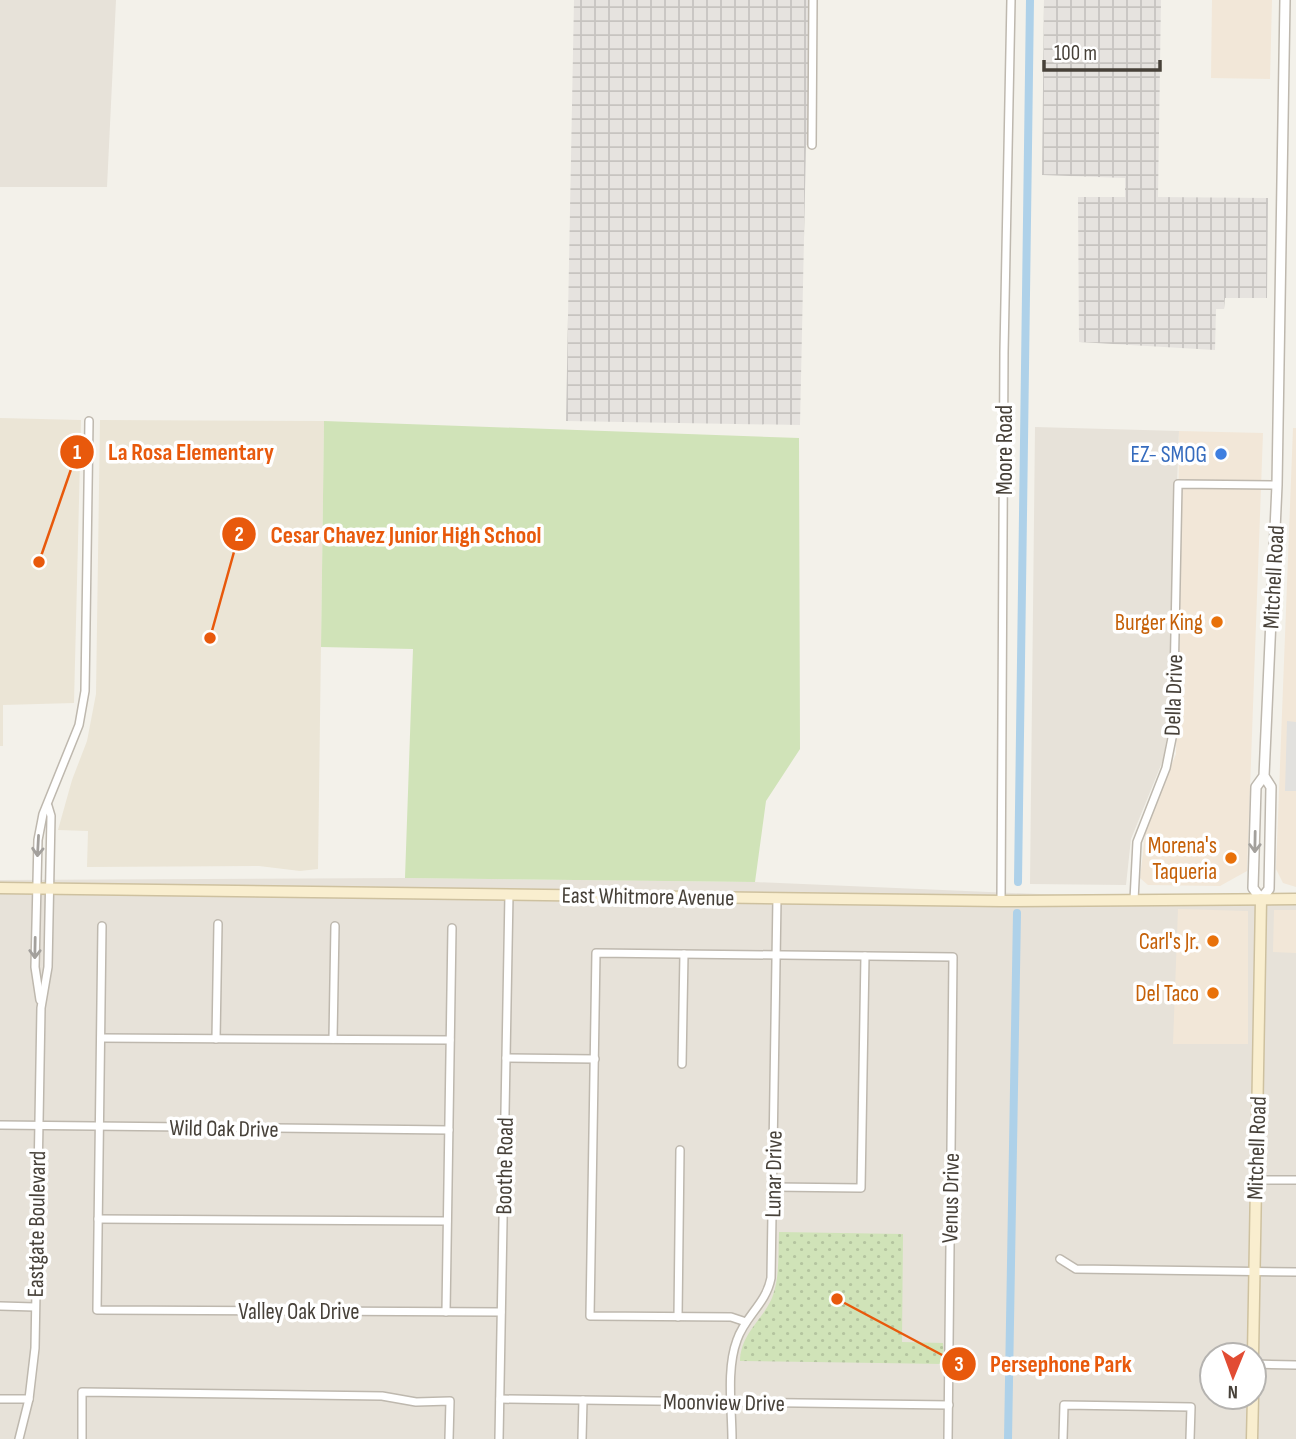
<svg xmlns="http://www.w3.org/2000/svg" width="1296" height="1439" viewBox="0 0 1296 1439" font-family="'Sofia Sans Condensed',sans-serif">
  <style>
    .residential { fill: #e7e2d9; fill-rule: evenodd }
    .commercial { fill: #f2e7d8 }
    .industrial { fill: url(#industrial-grid) }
    .education { fill: #ebe5d6 }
    .grass { fill: #d0e3b8 }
    .park { fill: url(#park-dots) }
    .parking { fill: #e2e1de }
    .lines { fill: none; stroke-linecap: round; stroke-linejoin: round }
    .canal { stroke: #aed1e9; stroke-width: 8 }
    .minor-casing { stroke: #beb8ae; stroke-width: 10 }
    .tertiary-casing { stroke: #beb8ae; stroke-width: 12 }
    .secondary-casing { stroke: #cec19f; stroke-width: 13 }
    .minor { stroke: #fff; stroke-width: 7 }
    .tertiary { stroke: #fff; stroke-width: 9 }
    .secondary { stroke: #f9eecf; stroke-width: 10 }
    .oneway { stroke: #a3a09c }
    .shop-dot { fill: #3f7fe0; stroke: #fff; stroke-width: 2.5 }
    .food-dot { fill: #e8710a; stroke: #fff; stroke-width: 2.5 }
    .labels { text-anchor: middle; stroke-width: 7; stroke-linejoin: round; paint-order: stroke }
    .street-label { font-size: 23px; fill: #474139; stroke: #fff }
    .shop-label { font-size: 23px; fill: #366cbe; stroke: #fff; text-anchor: end }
    .food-label { font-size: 23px; fill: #c56008; stroke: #fff; text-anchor: end }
    .leader { fill: none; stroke: #e8590c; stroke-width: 2.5 }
    .callout-dot { fill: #e8590c; stroke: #fff; stroke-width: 2.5 }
    .mark-label { font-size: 21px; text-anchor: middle; font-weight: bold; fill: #fff }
    .callout-label { font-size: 24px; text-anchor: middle; font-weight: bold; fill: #e8590c; stroke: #fff; stroke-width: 7; stroke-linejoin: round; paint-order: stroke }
  </style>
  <defs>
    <pattern id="industrial-grid" width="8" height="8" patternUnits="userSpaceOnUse" patternTransform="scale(1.75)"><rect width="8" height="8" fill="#e6e3df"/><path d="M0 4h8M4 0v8" fill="none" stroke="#c7c4c0"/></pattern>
    <pattern id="park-dots" width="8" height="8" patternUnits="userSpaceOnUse" patternTransform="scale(1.75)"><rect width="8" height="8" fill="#d0e3b8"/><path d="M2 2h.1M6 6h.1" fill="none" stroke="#b4c49f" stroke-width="1.8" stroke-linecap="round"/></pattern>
  </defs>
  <rect width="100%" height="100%" fill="#f3f1ea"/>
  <g class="residential">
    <polygon points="0,0 116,0 107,187 0,187"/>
    <polygon points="1035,427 1179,431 1168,730 1163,760 1131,839 1126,885 1030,884"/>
    <path d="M405 878 755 882 1296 905V1439H0V880ZM1212 1355H1254V1397H1212Z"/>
  </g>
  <g class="commercial">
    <polygon points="1212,0 1272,0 1270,79 1211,78"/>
    <polygon points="1293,428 1296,428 1296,887 1283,883 1276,869"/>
    <polygon points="1179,431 1263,433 1247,871 1220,886 1148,885 1140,878 1146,827 1176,754"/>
    <polygon points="1178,909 1248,911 1248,1044 1173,1044"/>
    <polygon points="1274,910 1296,910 1296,953 1273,952"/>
  </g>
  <g class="industrial">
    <polygon points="574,0 814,0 812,145 806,145 800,425 566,421"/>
    <polygon points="1044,0 1161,0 1158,197 1268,198 1267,298 1225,298 1224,309 1216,309 1215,350 1079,342 1078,197 1125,197 1125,178 1042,175"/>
  </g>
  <g class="education">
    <polygon points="0,418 81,420 74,703 3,705 3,746 0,746"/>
    <polygon points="100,420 324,421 318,869 300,871 259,866 87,867 88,831 58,830 72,780 87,741 96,694"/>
  </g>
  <polygon class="grass" points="324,421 799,438 800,749 766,801 755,882 405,878 413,649 321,647"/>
  <path class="park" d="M779 1232 903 1234 902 1342 943 1343 944 1364 740 1361C741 1333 762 1321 772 1298 780 1277 778 1254 779 1232Z"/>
  <polygon class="parking" points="1287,721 1296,722 1296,791 1285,791"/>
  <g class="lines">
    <g class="canal">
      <polyline points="1018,882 1030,0"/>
      <polyline points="1008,1439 1017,913"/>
    </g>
    <defs>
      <g id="minor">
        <polyline points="812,145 813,0"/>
        <polyline points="1134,900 1137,842 1166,768 1173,733 1178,484 1277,485"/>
        <polyline points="1001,901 1004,352 1011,0"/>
        <polyline points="102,926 97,1310 501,1312"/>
        <polyline points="40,1000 35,967 38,840 43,814 79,725 85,691 89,421"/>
        <polyline points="101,1038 450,1040"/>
        <polyline points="216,1039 218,924"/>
        <polyline points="333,1039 335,926"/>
        <polyline points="506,1058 595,1059"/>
        <polyline points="682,1064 684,954"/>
        <polyline points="0,1125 449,1130"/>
        <polyline points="1255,1180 1296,1180"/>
        <polyline points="773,1187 861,1188 865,956"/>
        <polyline points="98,1219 447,1221"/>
        <polyline points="1060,1259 1076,1269 1296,1272"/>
        <polyline points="0,1306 35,1307"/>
        <polyline points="446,1312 452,928"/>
        <polyline points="678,1317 680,1150"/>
        <polyline points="746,1322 731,1317 590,1316 596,953 953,957 948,1439"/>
        <polyline points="1254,1364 1296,1365"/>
        <polyline points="0,1399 29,1399"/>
        <polyline points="500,1399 949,1405"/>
        <polyline points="19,1439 29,1399 35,1348 41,1008 48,967 51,816 48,806"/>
        <polyline points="82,1439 82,1392 382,1396 416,1402 450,1401 449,1439"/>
        <polyline points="499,1439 509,894"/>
        <polyline points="582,1439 583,1400"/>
        <path d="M732 1439C732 1409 726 1369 737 1340 745 1316 766 1304 771 1278L777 898"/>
        <polyline points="1063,1439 1064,1405 1191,1407 1190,1439"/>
      </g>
      <polyline id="tertiary" points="1264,776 1271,787 1269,889 1261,899 1253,888 1256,787 1264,776 1277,485 1285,0"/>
      <g id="secondary">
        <polyline points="0,888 1001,901 1296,899"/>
        <polyline points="1253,1355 1261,899"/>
        <polyline points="1252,1439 1253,1397"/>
      </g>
    </defs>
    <use href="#minor" class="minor-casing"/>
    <use href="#tertiary" class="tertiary-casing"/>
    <use href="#secondary" class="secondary-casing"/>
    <use href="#minor" class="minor"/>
    <use href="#tertiary" class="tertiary"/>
    <use href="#secondary" class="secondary"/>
  </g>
  <defs><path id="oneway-shaft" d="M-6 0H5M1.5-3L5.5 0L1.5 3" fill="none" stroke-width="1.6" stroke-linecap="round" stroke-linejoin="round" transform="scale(1.75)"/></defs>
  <g class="oneway">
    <use href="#oneway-shaft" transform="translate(1255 842) rotate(91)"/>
    <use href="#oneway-shaft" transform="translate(38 846) rotate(93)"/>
    <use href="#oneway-shaft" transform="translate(35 948) rotate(91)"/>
  </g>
  <circle class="shop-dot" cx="1221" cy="454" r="7"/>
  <g class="food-dot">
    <circle cx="1217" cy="622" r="7"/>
    <circle cx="1231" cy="858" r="7"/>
    <circle cx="1213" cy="941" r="7"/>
    <circle cx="1213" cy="993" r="7"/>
  </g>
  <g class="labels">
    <g class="street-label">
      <text transform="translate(1004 450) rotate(-90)" y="8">Moore Road</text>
      <text transform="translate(1273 577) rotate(-87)" y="8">Mitchell Road</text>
      <text transform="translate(1173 695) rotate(-88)" y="8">Della Drive</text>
      <text transform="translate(648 896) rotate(1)" y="8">East Whitmore Avenue</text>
      <text transform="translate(224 1128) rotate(1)" y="8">Wild Oak Drive</text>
      <text transform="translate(1256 1148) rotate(-88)" y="8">Mitchell Road</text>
      <text transform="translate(504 1166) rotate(-89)" y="8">Boothe Road</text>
      <text transform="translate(773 1174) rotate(-89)" y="8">Lunar Drive</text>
      <text transform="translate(950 1198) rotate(-89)" y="8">Venus Drive</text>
      <text transform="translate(36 1224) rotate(-89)" y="8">Eastgate Boulevard</text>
      <text x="299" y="1319">Valley Oak Drive</text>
      <text transform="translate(724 1402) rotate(1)" y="8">Moonview Drive</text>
    </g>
    <g class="shop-label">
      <text x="1207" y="462">EZ- SMOG</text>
    </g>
    <g class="food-label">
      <text x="1203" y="630">Burger King</text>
      <text x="1217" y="853">Morena's<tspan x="1217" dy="26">Taqueria</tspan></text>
      <text x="1199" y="949">Carl's Jr.</text>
      <text x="1199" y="1001">Del Taco</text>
    </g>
  </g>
  <path class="leader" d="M39 562L77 452M210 638L239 534M837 1299L959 1364"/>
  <g class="callout-dot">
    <circle cx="39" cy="562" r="7"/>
    <circle cx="210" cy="638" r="7"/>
    <circle cx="837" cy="1299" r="7"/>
    <circle cx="77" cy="452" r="18"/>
    <circle cx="239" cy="534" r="18"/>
    <circle cx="959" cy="1364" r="18"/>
  </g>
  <g class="mark-label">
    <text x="77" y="459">1</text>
    <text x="239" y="541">2</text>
    <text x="959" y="1371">3</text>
  </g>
  <g class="callout-label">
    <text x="191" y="460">La Rosa Elementary</text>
    <text x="406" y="543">Cesar Chavez Junior High School</text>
    <text x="1061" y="1372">Persephone Park</text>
  </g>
  <g transform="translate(1233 1376) rotate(181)"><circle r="33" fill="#ffffff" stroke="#b5b3b0" stroke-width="2"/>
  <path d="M0-5L12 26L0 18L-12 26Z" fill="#e24c33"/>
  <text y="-10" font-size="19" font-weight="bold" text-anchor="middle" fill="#474139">N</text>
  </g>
  <path d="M1044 60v10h116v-10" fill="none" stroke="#474139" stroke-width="3.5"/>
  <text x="1054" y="60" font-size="21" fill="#474139" stroke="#ffffff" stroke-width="5" paint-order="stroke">100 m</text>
</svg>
